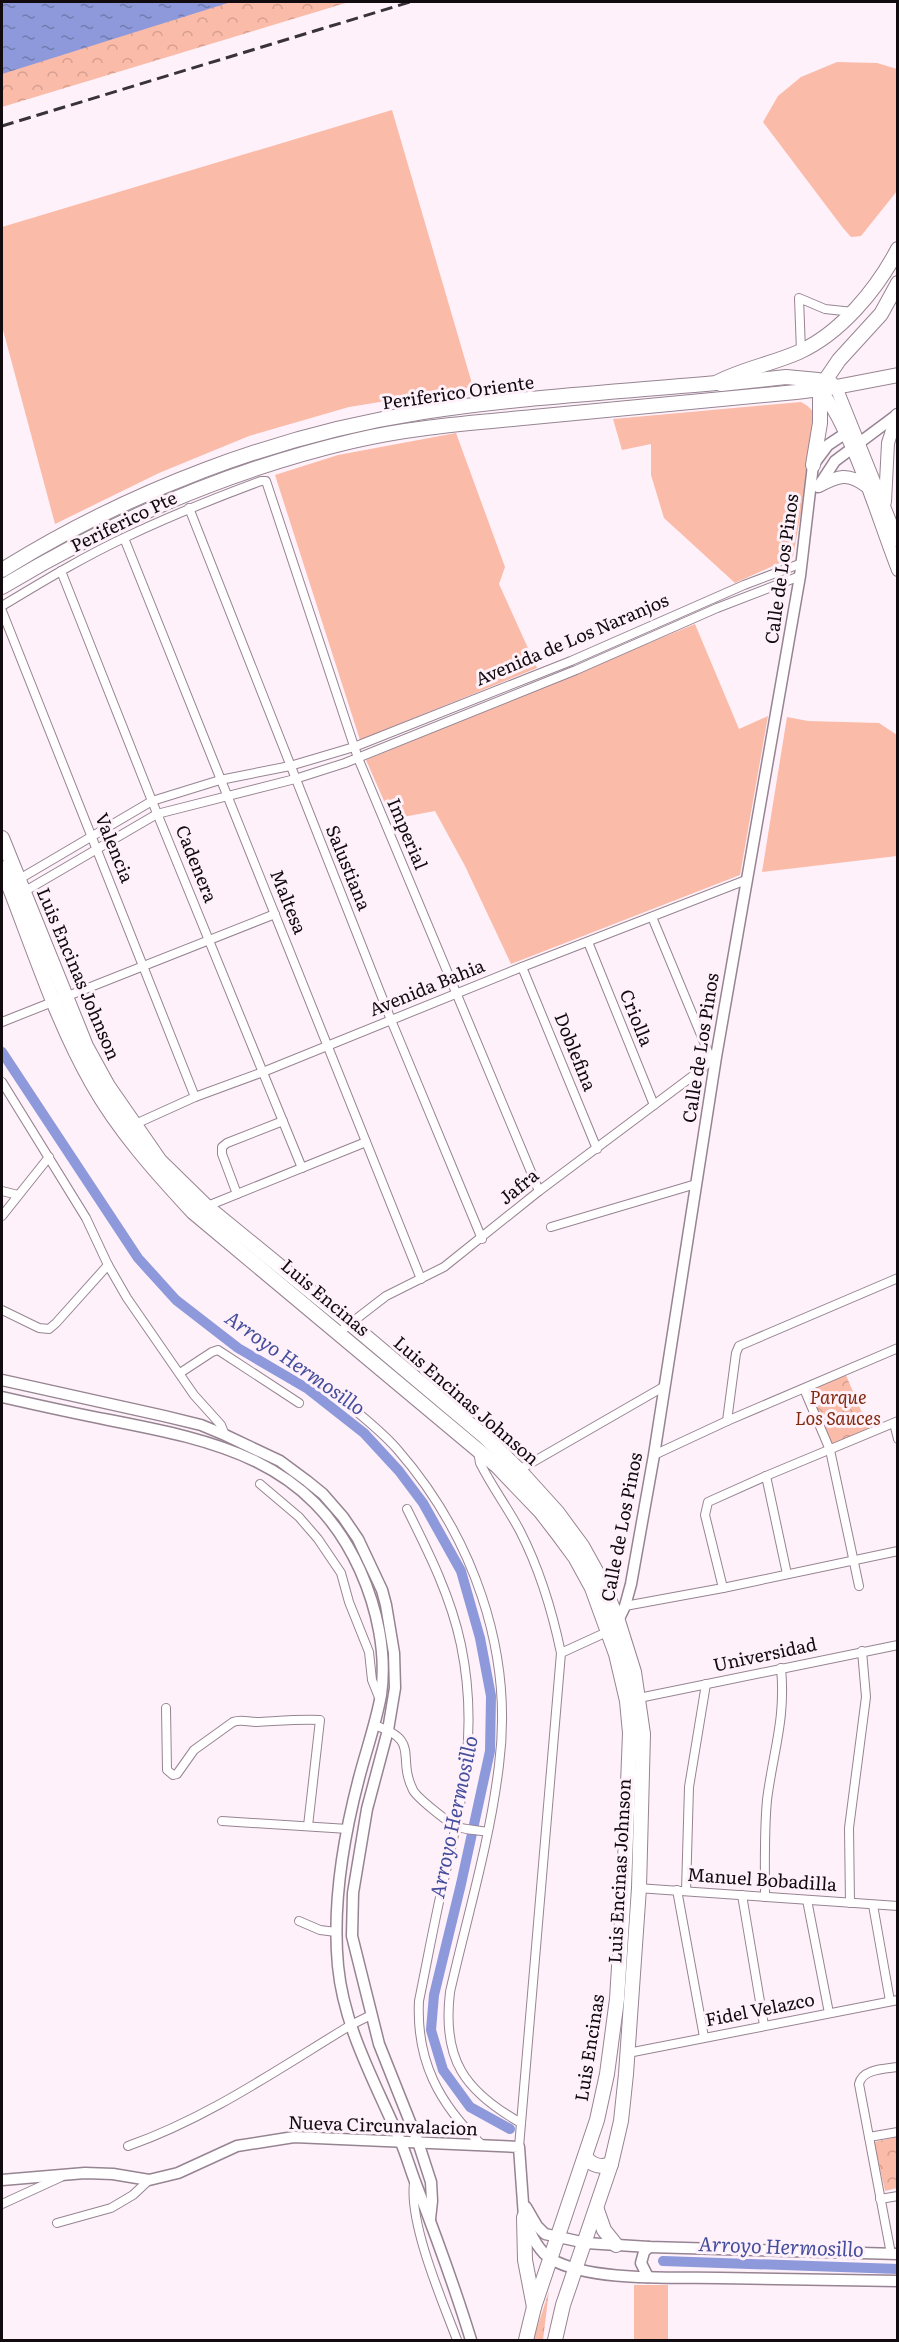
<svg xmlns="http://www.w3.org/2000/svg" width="899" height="2342" viewBox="0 0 899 2342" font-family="Literata,serif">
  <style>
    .grass { fill: #fbbba9 }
    .park { fill: url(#park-crowns) }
    .water { fill: url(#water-ripples) }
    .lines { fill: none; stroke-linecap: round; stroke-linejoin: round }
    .canal { stroke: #8d99db; stroke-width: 10 }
    .minor-casing { stroke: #978492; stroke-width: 10 }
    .tertiary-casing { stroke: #978492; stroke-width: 13 }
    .secondary-casing { stroke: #978492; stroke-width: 14 }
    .primary-casing { stroke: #978492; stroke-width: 16 }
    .trunk-casing { stroke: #978492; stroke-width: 16 }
    .minor { stroke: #fff; stroke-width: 8 }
    .tertiary { stroke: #fff; stroke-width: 10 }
    .secondary { stroke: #fff; stroke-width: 12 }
    .primary { stroke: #fff; stroke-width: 14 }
    .trunk { stroke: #fff; stroke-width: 14 }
    .rail { stroke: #393238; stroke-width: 3; stroke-dasharray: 12 6; stroke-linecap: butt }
    .labels { text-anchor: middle; stroke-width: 6; stroke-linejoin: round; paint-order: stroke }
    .street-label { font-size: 18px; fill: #110b10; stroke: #fef1fa }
    .park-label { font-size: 18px; font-style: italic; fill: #822a10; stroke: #fef1fa }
    .water-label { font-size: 20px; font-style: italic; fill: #454e9d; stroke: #fef1fa }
  </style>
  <defs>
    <pattern id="park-crowns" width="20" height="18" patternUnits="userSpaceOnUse" patternTransform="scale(1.5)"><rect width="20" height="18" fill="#fbbba9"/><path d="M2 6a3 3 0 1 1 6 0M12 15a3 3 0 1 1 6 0" fill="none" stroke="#d69f90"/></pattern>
    <pattern id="water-ripples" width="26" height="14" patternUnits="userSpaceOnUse" patternTransform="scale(1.5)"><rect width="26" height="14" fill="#8d99db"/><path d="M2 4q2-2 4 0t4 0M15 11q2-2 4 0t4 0" fill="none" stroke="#727bb0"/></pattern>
  </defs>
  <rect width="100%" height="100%" fill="#fef1fa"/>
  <g class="grass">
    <polygon points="837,62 877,63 897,69 897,191 861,236 851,237 843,228 763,122 778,96 801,77"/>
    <polygon points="392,110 473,387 349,407 249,436 159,473 55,524 2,326 2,227"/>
    <path d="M801 402C811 407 814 412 817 423L793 557 735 583 664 518 651 475V444L622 450 613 419Z"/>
    <polygon points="456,433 505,567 499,584 537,668 360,740 275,475 338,455"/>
    <polygon points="695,624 739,729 768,716 740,875 511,964 465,866 435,811 392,819 366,760"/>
    <polygon points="787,717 808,721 879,723 897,735 897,856 762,872"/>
    <rect x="634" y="2285" width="34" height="55"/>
  </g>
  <g class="park">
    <polygon points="2,2 349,2 2,107"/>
    <polygon points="845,1373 869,1429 831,1445 808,1388"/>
    <polygon points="897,2137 897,2188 885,2191 874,2142"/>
    <polygon points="549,2291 543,2340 533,2340"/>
  </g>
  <polygon class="water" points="2,2 231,2 2,74"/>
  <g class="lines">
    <g class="canal">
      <polyline points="2,1052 138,1258 176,1300 238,1348 308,1389 364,1433 399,1471 423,1503 461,1571 480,1638 491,1696 490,1751 461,1884 434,1995 431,2030 443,2070 470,2107 510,2129"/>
      <polyline points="663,2261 898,2269"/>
    </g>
    <defs>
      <g id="minor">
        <polyline points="801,351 799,298 825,309 853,312"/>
        <polyline points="189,508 391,1020 482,1239"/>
        <polyline points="124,538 421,1279"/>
        <polyline points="61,571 152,801 302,1168"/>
        <path d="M2 606C42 582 83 557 126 537 170 516 215 498 261 481H266L358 758 539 1191"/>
        <polyline points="2,611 195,1097"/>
        <polyline points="16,881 152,801 220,780 290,766 354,747 571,661 744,585 802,563"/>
        <polyline points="20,894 157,814 295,779 345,763 576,670 717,608 800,576"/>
        <polyline points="652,917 711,1059"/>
        <polyline points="588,942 654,1105"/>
        <polyline points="522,967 597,1149"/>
        <polyline points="2,1022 275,914"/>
        <polyline points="2,1082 86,1218 108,1265 127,1298 194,1395 221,1425 225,1435"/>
        <polyline points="131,1126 195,1097 263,1072 522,967 746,880"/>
        <polyline points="2,1191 18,1195"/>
        <polyline points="237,1194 222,1154 222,1147 227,1143 283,1121"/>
        <polyline points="205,1207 366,1142"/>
        <polyline points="2,1216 49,1157"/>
        <polyline points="551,1227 696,1184"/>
        <polyline points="2,1310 39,1328 49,1329 56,1323 108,1265"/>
        <polyline points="338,1333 386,1296 444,1267 539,1191 702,1069 711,1059 716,1057"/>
        <polyline points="180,1373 212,1352 218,1350 299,1403"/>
        <path d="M322 1383C345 1403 377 1426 397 1449 472 1535 514 1650 499 1765 490 1841 467 1917 450 1992 442 2059 464 2091 521 2123"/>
        <polyline points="804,1389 830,1450 859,1586"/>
        <polyline points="727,1421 736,1353 739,1346 898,1278"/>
        <polyline points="894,1423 898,1439"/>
        <path d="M478 1451 480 1463C492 1487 508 1508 520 1531 540 1570 552 1610 561 1653L519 2147"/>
        <polyline points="654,1455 727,1421 898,1348"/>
        <polyline points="519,1470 665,1386"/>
        <polyline points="766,1476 787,1574"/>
        <polyline points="260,1484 299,1517 318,1539 341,1573 349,1602 369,1652 372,1680 380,1700"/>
        <path d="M407 1509C429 1553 451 1597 461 1645 479 1732 462 1800 443 1884 434 1923 427 1962 419 2001 416 2061 439 2104 482 2145"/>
        <polyline points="723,1588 705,1515 708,1502 766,1476 898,1421"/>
        <polyline points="625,1606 723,1588 898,1551"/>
        <polyline points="561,1653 609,1631"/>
        <polyline points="634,1699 898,1645"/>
        <path d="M166 1708 167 1770 173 1775 177 1774 194 1750 233 1722C241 1719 248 1722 257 1722 278 1721 299 1719 320 1720L308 1826"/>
        <path d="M374 1725C422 1741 396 1756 413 1790 417 1798 447 1821 455 1826 464 1830 478 1830 487 1832"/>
        <polyline points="222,1821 348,1829"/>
        <polyline points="637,1888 898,1906"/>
        <polyline points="677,1890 704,2037"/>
        <polyline points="686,1891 689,1787 706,1684"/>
        <polyline points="742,1895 764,2025"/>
        <path d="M765 1897C765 1865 764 1832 767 1800 773 1752 786 1719 781 1668"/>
        <polyline points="807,1900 829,2013"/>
        <polyline points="850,1903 849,1828 866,1697 862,1651"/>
        <polyline points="873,1905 890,2001"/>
        <polyline points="299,1921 320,1930 336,1932"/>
        <polyline points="628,2053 898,2000"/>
        <polyline points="869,2137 898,2132"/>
        <path d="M128 2146C208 2118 278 2069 351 2025L371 2015"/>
        <path d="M414 2183C409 2224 442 2300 457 2340"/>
        <polyline points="880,2199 898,2196"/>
        <polyline points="2,2204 61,2177"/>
        <polyline points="57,2223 111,2208 133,2195 149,2180"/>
        <path d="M891 2254 859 2084C862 2069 884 2069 898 2067"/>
      </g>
      <g id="tertiary">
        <polyline points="818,487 835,461 898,414"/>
        <polyline points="2,1380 164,1416 201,1425 225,1435 280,1461 307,1481 323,1494 343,1517 358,1539 382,1590 386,1605 394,1653 395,1688 388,1730 367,1809 353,1893 352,1936 379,2044 418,2142 431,2182 432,2201 430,2219"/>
        <path d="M2 1397C37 1405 73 1413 109 1420 217 1441 310 1460 360 1570 377 1608 387 1653 381 1695 376 1723 366 1751 359 1778 343 1839 332 1903 338 1966 344 2028 375 2082 399 2138 406 2153 410 2169 416 2184 436 2236 455 2288 471 2340"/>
        <polyline points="616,1625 625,1606 631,1584 654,1455 716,1057 800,576 813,465 828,445 852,429"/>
        <path d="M2 2180 85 2173 113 2174 149 2180 178 2173 237 2146 294 2137 519 2147 524 2217C529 2231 538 2251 551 2259 591 2282 673 2277 719 2278 778 2279 838 2280 898 2281"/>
        <polyline points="526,2207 537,2226 545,2234 586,2243 649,2247 898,2254"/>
        <polyline points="648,2277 641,2263 644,2252 649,2247"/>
      </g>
      <g id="secondary">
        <polyline points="836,387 898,541"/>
        <path d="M820 388C856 440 875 511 898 570"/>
        <path d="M819 486C838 476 848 472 866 486"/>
        <polyline points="885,502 888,443 897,415"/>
      </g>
      <g id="primary">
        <polyline points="2,838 86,1046 108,1086 160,1161 206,1206 358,1330 485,1437 519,1470 557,1512 582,1546 602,1582 618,1621 634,1672 643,1734 639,1888 626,2074 621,2121 611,2164 563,2305 555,2340"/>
        <path d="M2 868C31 940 54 1016 92 1083 119 1131 156 1172 193 1212L497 1466 541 1512 558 1534 575 1557 592 1588 616 1654 627 1701 630 1733 624 1887 617 1999 607 2074 597 2120 534 2307 526 2340"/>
        <path d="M585 2157C593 2166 601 2168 611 2164"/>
        <polyline points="597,2210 604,2230 616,2245"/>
        <polyline points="524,2217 525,2260 534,2307"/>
      </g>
      <g id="trunk">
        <polyline points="721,384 786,377 818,380 832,384"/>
        <polyline points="813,465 820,423 820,388 839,360 881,314 898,283"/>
        <path d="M2 570C129 491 275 435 423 412 520 397 619 392 716 383 742 369 772 364 799 352 841 333 877 289 898 249"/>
        <path d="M2 587C110 522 229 470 353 441 412 427 472 423 533 417 620 408 708 400 796 392L836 387 898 375"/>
      </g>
    </defs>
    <use href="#minor" class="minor-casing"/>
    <use href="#tertiary" class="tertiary-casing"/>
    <use href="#secondary" class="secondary-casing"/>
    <use href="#primary" class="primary-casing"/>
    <use href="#trunk" class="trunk-casing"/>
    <use href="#minor" class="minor"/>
    <use href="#tertiary" class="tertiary"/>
    <use href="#secondary" class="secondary"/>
    <use href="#primary" class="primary"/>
    <use href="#trunk" class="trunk"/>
    <polyline class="rail" points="2,126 410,2"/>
  </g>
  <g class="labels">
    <g class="street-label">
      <text transform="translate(458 393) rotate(-8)" y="6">Periferico Oriente</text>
      <text transform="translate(124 522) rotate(-26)" y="6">Periferico Pte</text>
      <text transform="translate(782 569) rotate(-82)" y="6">Calle de Los Pinos</text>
      <text transform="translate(572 640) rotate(-23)" y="6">Avenida de Los Naranjos</text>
      <text transform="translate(407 834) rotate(67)" y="6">Imperial</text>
      <text transform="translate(114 848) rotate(68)" y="6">Valencia</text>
      <text transform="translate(196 864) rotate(68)" y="6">Cadenera</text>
      <text transform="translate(348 868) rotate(68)" y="6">Salustiana</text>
      <text transform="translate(288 902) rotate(68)" y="6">Maltesa</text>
      <text transform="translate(78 974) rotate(67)" y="6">Luis Encinas Johnson</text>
      <text transform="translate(427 988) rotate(-22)" y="6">Avenida Bahia</text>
      <text transform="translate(636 1018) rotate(68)" y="6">Criolla</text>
      <text transform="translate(701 1048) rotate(-81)" y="6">Calle de Los Pinos</text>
      <text transform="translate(575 1052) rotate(68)" y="6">Doblefina</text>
      <text transform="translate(519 1187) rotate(-39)" y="6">Jafra</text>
      <text transform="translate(325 1298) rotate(40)" y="6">Luis Encinas</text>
      <text transform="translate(466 1401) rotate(41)" y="6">Luis Encinas Johnson</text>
      <text transform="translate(622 1527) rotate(-79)" y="6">Calle de Los Pinos</text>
      <text transform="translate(765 1655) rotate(-12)" y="6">Universidad</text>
      <text transform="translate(620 1871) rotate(-87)" y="6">Luis Encinas Johnson</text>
      <text transform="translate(762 1880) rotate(4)" y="6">Manuel Bobadilla</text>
      <text transform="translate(760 2010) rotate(-11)" y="6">Fidel Velazco</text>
      <text transform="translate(590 2048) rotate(-81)" y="6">Luis Encinas</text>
      <text transform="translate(383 2126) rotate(2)" y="6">Nueva Circunvalacion</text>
    </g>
    <g class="park-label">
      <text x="838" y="1404">Parque<tspan x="838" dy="21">Los Sauces</tspan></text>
    </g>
    <g class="water-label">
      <text transform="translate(295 1363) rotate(35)" y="7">Arroyo Hermosillo</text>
      <text transform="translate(454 1817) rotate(-78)" y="7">Arroyo Hermosillo</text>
      <text transform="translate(781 2247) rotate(2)" y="7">Arroyo Hermosillo</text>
    </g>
  </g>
  <rect width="899" height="2342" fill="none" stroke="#110b10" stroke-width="6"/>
</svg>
